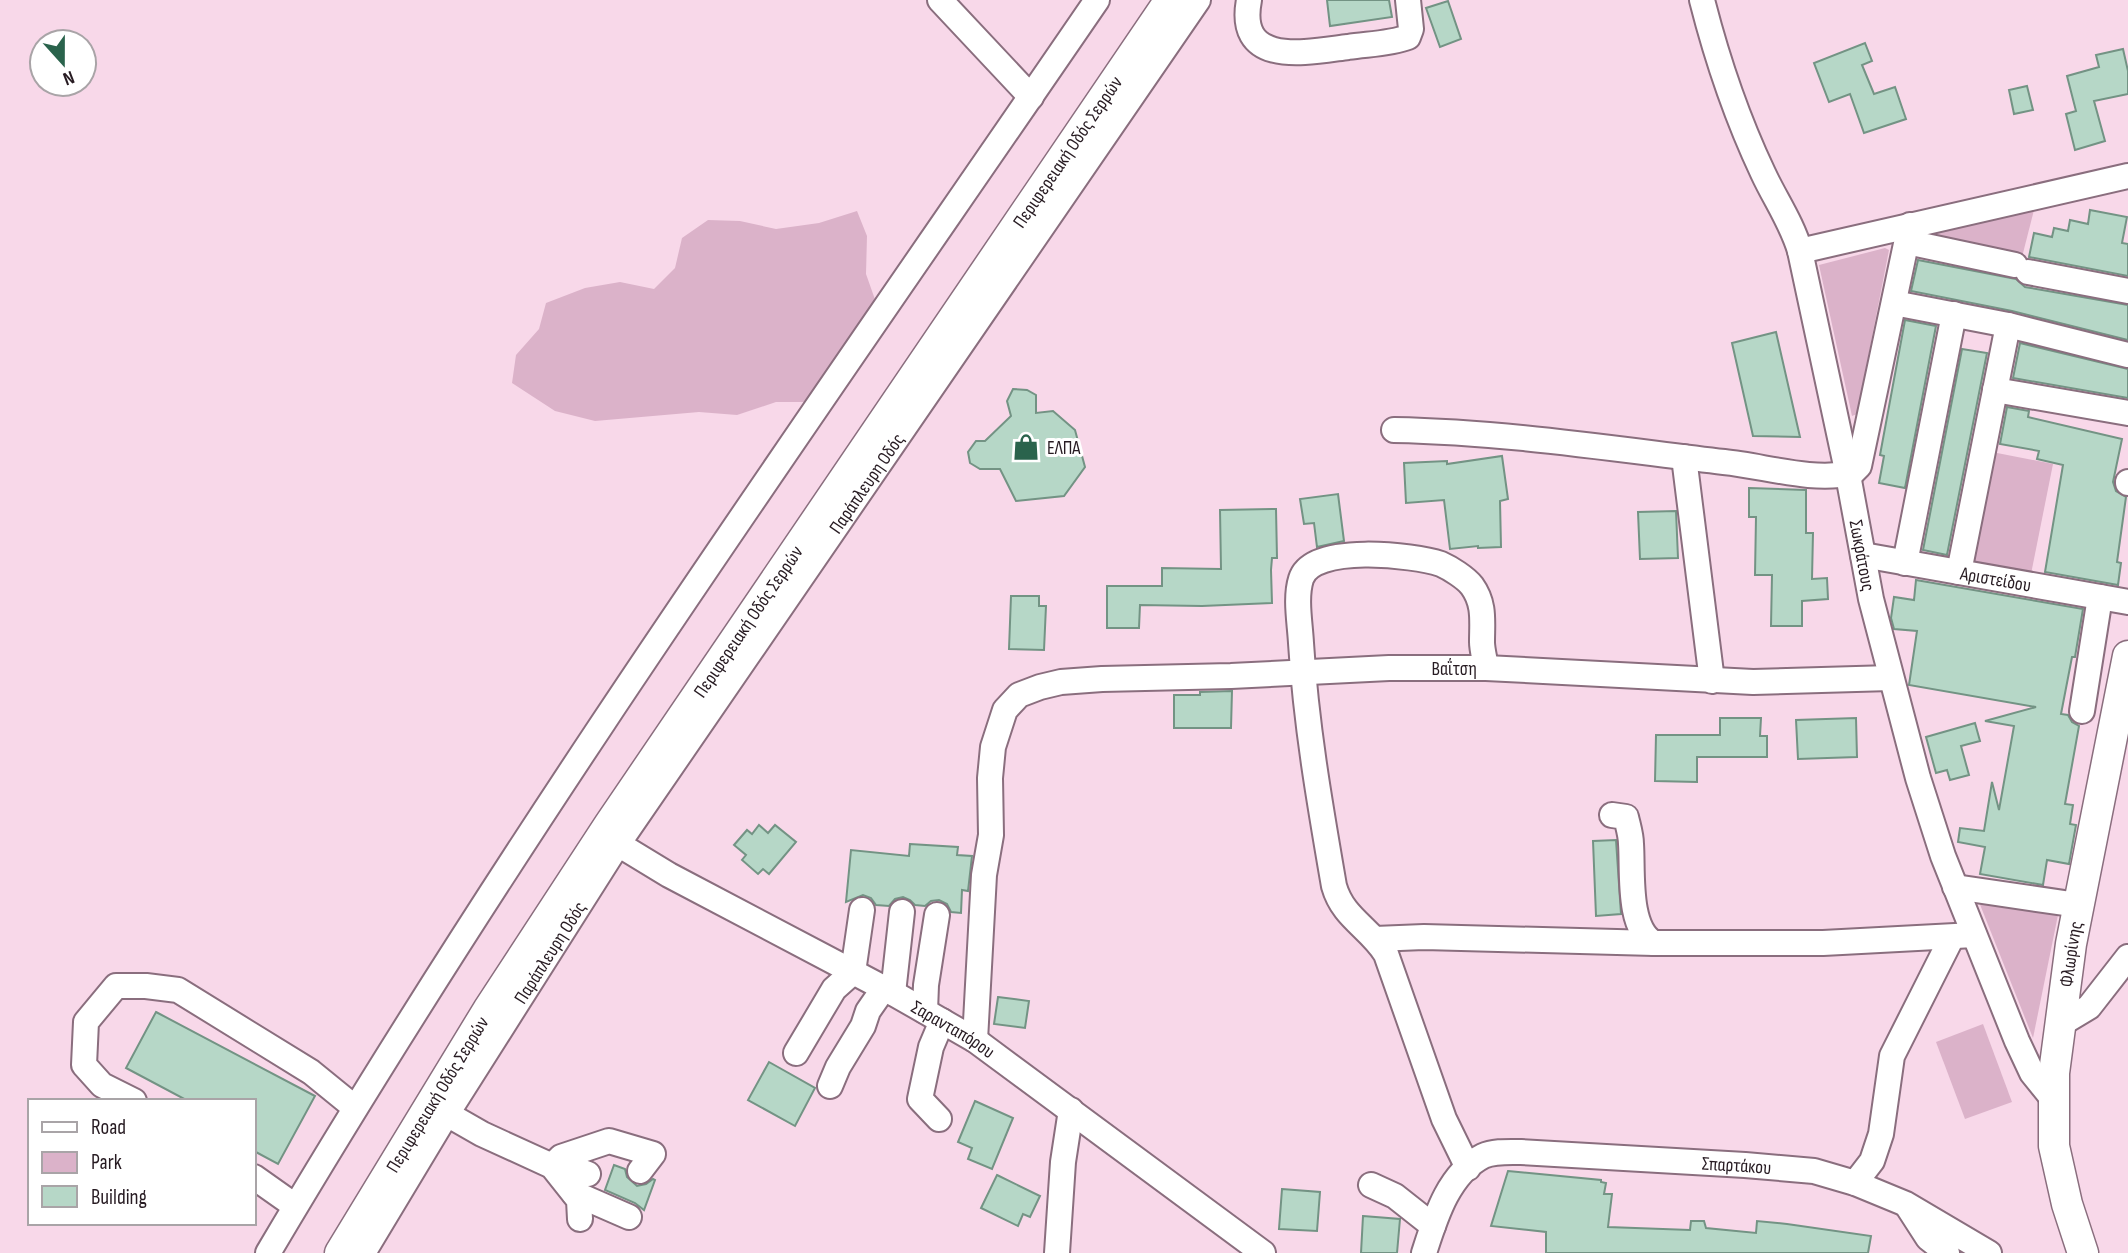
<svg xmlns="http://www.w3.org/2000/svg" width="2128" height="1253" viewBox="0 0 2128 1253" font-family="'Sofia Sans Condensed',sans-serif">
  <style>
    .green { fill: #dbb2c9 }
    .building { fill: #b6d7c7; stroke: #739384; stroke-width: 2 }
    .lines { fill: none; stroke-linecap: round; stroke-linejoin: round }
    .minor-casing { stroke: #8a6e7e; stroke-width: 28 }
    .major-casing { stroke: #8a6e7e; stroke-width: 33 }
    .minor { stroke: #fff; stroke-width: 24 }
    .major { stroke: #fff; stroke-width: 30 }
    .labels { text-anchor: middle; stroke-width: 6; stroke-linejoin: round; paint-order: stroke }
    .street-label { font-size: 19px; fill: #271b22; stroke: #fff }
    .poi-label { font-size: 19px; fill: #271b22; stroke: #fff; text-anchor: start }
  </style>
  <rect width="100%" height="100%" fill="#f8d8e9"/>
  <g class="green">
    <polygon points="2034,210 2021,261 1915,237"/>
    <polygon points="857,211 867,236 866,274 878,308 812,402 776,402 737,415 699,412 595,421 555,411 512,383 516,355 539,329 546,303 585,288 620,282 654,289 675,268 682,238 708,220 740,221 776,229 819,223"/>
    <polygon points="1885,248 1889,250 1857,414 1852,416 1819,265"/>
    <polygon points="1992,452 2053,464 2031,574 1976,563 1972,555"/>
    <polygon points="1975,892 2059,910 2033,1038"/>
    <polygon points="1983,1024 2012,1102 1965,1119 1936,1042"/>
  </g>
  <g class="building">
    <polygon points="1327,0 1389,0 1392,17 1330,26"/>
    <polygon points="1448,1 1461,39 1440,47 1426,8"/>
    <polygon points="1865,43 1872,61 1862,65 1874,94 1895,87 1906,119 1864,133 1850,94 1829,102 1814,63"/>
    <polygon points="2123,49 2128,71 2128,94 2094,101 2105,141 2075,150 2066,114 2076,111 2067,76 2099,67 2096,55"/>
    <polygon points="2027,86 2033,110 2014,114 2009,90"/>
    <polygon points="2090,210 2127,217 2122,243 2128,244 2128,276 2029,257 2034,233 2052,237 2054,228 2068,231 2070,220 2088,224"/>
    <polygon points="1918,260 2016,279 2025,287 2128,305 2128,340 2012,311 1911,291"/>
    <polygon points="1905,320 1936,326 1905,488 1879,483 1884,456 1880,455"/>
    <polygon points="1776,332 1800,437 1753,436 1732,343"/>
    <polygon points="2020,343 2128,369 2128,398 2013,378"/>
    <polygon points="1962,349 1987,353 1947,555 1923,550"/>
    <polygon points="1013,389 1027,390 1036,395 1036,413 1053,411 1075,430 1085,467 1064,496 1016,501 1000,469 980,469 970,463 968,452 976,441 985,441 1011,416 1007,401"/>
    <polygon points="2007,407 2029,411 2028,417 2122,439 2113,482 2116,491 2126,497 2117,562 2121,563 2118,585 2045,572 2063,465 2037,459 2039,451 2000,444"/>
    <polygon points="1502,456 1508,499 1500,501 1501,547 1478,548 1478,546 1450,549 1444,500 1406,503 1404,463 1447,461 1447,464"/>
    <polygon points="1749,488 1806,490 1806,533 1813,533 1812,579 1827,578 1828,599 1802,601 1802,626 1771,626 1772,575 1755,575 1756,517 1749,517"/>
    <polygon points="1338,494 1344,541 1317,547 1314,523 1304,524 1300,499"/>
    <polygon points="1276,509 1277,558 1272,558 1271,570 1272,603 1202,606 1140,605 1139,628 1107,628 1107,586 1162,586 1162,568 1221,569 1220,510"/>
    <polygon points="1676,511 1678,558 1640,559 1638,512"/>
    <polygon points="1916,580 2083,609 2075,657 2072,657 2061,714 2068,715 2072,722 2079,726 2065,804 2073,805 2070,824 2076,825 2069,864 2047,860 2043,885 1980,874 1985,847 1958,842 1960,828 1984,831 1992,782 1999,810 2014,726 1985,721 2036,707 1909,685 1917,631 1894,629 1891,618 1894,597 1914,600"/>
    <polygon points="1011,596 1039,596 1039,606 1046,606 1044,650 1009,649"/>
    <polygon points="1232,691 1231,728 1174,728 1174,695 1200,695 1200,692"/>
    <polygon points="1720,718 1761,718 1760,736 1767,736 1767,757 1697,757 1697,782 1655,781 1656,735 1720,735"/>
    <polygon points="1856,718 1857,757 1798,759 1796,720"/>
    <polygon points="1975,723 1980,741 1961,746 1969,775 1950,780 1947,770 1936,773 1926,737"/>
    <polygon points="759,825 768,833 775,825 796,842 769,874 763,869 758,874 742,860 746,855 734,845 747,830 752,834"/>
    <polygon points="1616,840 1621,914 1596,916 1593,841"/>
    <polygon points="910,844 958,847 957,855 972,856 968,891 962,890 961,913 951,912 947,904 939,900 931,901 925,906 915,905 910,900 903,897 895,899 889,906 876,905 871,898 863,895 846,902 851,850 909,856"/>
    <polygon points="998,997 1029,1001 1025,1028 994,1024"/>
    <polygon points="156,1012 315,1096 278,1164 254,1151 254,1101 188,1101 126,1068"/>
    <polygon points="769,1062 815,1088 795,1126 748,1100"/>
    <polygon points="975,1101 1013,1118 992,1169 968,1159 972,1148 958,1142"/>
    <polygon points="614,1165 625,1169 627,1177 637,1186 646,1184 653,1179 655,1180 644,1210 635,1203 605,1190"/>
    <polygon points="1508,1171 1601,1180 1601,1182 1606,1183 1604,1194 1612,1194 1608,1227 1690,1230 1691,1221 1704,1221 1706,1228 1756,1233 1757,1221 1787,1224 1871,1236 1868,1253 1546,1253 1546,1232 1491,1226"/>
    <polygon points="997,1175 1040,1196 1030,1217 1023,1214 1018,1226 981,1208"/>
    <polygon points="1282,1189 1320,1192 1317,1231 1279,1229"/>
    <polygon points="1363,1216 1400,1219 1397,1253 1361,1253"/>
  </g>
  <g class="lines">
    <defs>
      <g id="minor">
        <polyline points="940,0 1031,97"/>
        <path d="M1249 0C1236 68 1308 52 1348 47 1367 44 1390 44 1408 37L1411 29 1408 0"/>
        <path id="s1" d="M1702 0C1717 59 1737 118 1763 173 1775 199 1792 223 1800 251L1848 475 1871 599 1918 778 1943 856 2017 1041 2032 1073 2053 1099"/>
        <polyline points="1907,242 2015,265"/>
        <polyline points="1800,251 2128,176"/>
        <polyline points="2028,272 2128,291"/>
        <polyline points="1894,303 2008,325 2128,355"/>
        <polyline points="1995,390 2128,413"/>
        <path d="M1394 430C1505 432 1614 449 1724 462 1765 466 1811 482 1852 473L1859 466 1910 225"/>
        <polyline points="1684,457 1712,681"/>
        <polyline points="2128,483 2128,482"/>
        <path id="s2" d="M1863 555 2128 602"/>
        <polyline points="1905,563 1954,314"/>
        <polyline points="1959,572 2008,325"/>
        <polyline points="2082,711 2100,597"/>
        <path d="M1612 815 1626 817C1628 826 1631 835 1631 844 1633 870 1627 928 1654 943H1823L1974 935"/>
        <path id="s3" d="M618 844 669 875 893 993 975 1040 1263 1253"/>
        <polyline points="1955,887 2078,905"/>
        <polyline points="1375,939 1424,937 1654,943"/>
        <polyline points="893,993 902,912"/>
        <polyline points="925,1011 926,985 937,915"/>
        <polyline points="2059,1025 2089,1007 2128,957"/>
        <path id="s4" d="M975 1040 984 875 991 835 990 778 993 747 1005 710 1019 695 1040 687 1061 682 1102 679 1231 676 1389 668H1486L1753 682 1891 678"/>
        <polyline points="796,1053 834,989 853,972 862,910"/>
        <polyline points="830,1086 838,1067 863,1026 868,1011 884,988"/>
        <polyline points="134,1101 102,1085 84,1065 86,1022 116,986 146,986 178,990 311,1072 354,1107"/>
        <polyline points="447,1114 482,1134 552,1166 579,1200 580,1219"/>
        <polyline points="939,1119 920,1099 931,1047 942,1021"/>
        <polyline points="557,1162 588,1174"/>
        <polyline points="552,1166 561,1157 609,1141 653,1154 640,1171"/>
        <path d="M1468 1168 1444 1119 1386 954C1369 927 1343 918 1334 886 1320 805 1306 725 1301 643 1300 623 1295 598 1301 579 1312 543 1414 555 1441 564 1450 568 1466 578 1472 586 1485 604 1482 621 1482 642 1482 650 1485 660 1486 668"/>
        <polyline points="254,1177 295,1206"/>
        <polyline points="1855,1183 1872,1161 1881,1134 1892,1056 1952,937"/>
        <polyline points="1371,1185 1395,1196 1433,1226"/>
        <polyline points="574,1193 629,1217"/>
        <polyline points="1908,1207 1928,1238 1947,1253"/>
        <path d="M268 1253C523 822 814 413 1097 0"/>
        <path id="s5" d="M363 1253 443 1120 618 844 1198 0"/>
        <polyline points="1057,1253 1063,1162 1071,1110"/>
        <path id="s6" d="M1424 1253C1435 1219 1448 1174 1483 1156 1494 1151 1509 1152 1521 1152L1745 1165 1814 1171 1855 1183 1906 1204 1989 1253"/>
      </g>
      <g id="major">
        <path id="s7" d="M340 1253 488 1010 609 825 1170 0"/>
        <path id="s8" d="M2083 1253 2067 1204 2054 1146V1073L2071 944 2128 656"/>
      </g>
    </defs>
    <use href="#minor" class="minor-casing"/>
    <use href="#major" class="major-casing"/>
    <use href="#minor" class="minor"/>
    <use href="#major" class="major"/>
  </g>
  <defs>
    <symbol id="shop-bare" viewBox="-9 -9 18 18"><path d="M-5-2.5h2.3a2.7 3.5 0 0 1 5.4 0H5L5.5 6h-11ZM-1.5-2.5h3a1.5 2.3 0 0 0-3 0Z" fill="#2a634c" stroke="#fff" stroke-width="2.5" paint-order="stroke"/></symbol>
  </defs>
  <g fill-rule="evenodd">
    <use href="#shop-bare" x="1007" y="428" width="38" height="38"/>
  </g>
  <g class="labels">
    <g class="street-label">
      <text dy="7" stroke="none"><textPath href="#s7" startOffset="1320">Περιφερειακή Οδός Σερρών</textPath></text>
      <text dy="7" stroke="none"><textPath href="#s5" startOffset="920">Παράπλευρη Οδός</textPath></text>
      <text dy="7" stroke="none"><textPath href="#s1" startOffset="581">Σωκράτους</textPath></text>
      <text dy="7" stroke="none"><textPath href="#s2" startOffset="135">Αριστείδου</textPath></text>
      <text dy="7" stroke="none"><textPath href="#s7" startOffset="752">Περιφερειακή Οδός Σερρών</textPath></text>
      <text dy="7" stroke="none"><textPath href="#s4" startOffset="791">Βαΐτση</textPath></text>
      <text dy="7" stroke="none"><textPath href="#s5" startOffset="354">Παράπλευρη Οδός</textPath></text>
      <text dy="7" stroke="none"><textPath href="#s8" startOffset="304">Φλωρίνης</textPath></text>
      <text dy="7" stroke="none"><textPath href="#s3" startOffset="383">Σαρανταπόρου</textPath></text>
      <text dy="7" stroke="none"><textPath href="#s7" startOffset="186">Περιφερειακή Οδός Σερρών</textPath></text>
      <text dy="7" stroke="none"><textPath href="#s6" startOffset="371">Σπαρτάκου</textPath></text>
    </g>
    <g class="poi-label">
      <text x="1047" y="454">ΕΛΠΑ</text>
    </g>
  </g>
  <rect x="28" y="1099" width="228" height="126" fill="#ffffff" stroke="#a9a4a7" stroke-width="2"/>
  <rect x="42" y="1122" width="35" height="10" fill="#ffffff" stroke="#a9a4a7" stroke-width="2"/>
  <text x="91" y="1134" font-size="21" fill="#271b22">Road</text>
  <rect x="42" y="1152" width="35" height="21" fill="#dbb2c9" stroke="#a9a4a7" stroke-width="2"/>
  <text x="91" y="1169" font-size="21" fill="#271b22">Park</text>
  <rect x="42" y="1186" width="35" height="21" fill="#b6d7c7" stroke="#a9a4a7" stroke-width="2"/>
  <text x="91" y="1204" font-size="21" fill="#271b22">Building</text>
  <g transform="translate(63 63) rotate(159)"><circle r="33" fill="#ffffff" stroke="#a9a4a7" stroke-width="2"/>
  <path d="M0-5L12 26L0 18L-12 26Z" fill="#2a634c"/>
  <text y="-10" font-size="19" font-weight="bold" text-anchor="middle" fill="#271b22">N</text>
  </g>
</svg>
